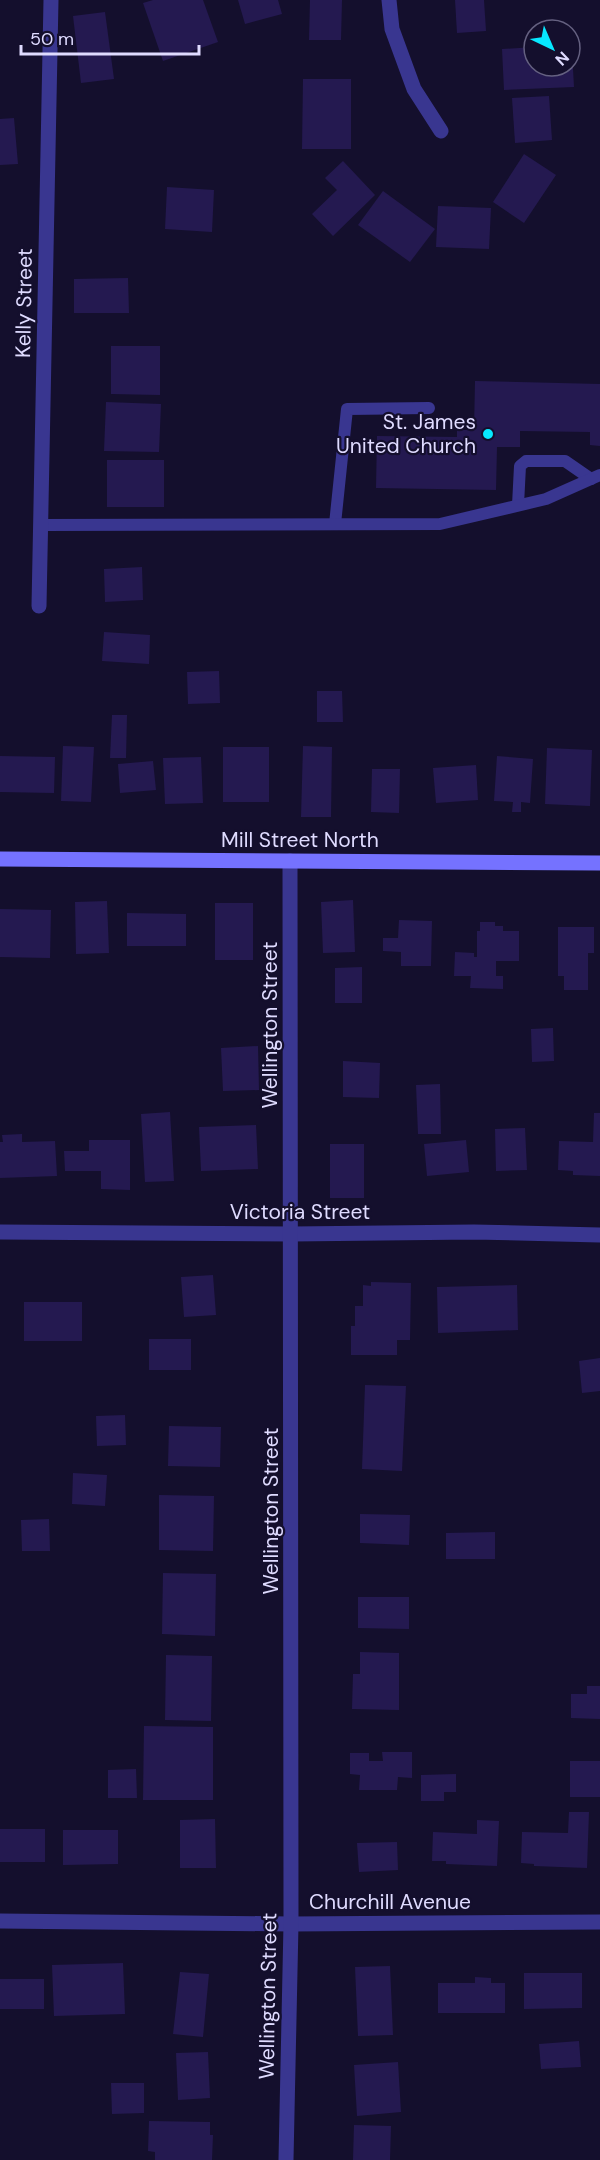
<svg xmlns="http://www.w3.org/2000/svg" width="600" height="2160" viewBox="0 0 600 2160" font-family="'DM Sans',sans-serif">
  <style>
    .building { fill: #241950 }
    .lines { fill: none; stroke-linecap: round; stroke-linejoin: round }
    .service { stroke: #393690; stroke-width: 12 }
    .minor { stroke: #393690; stroke-width: 15 }
    .secondary { stroke: #7572ff; stroke-width: 15 }
    .poi-dot { fill: #07e8ff; stroke: #140f2d; stroke-width: 2 }
    .labels { text-anchor: middle; stroke-width: 4.5; stroke-linejoin: round; paint-order: stroke }
    .street-label { font-size: 21px; fill: #dfdbff; stroke: #140f2d }
    .poi-label { font-size: 21px; fill: #dfdbff; stroke: #140f2d; text-anchor: end }
  </style>
  <rect width="100%" height="100%" fill="#140f2d"/>
  <g class="building">
    <polygon points="153,0 203,0 218,42 163,61 143,3"/>
    <polygon points="238,0 278,0 282,14 245,24"/>
    <polygon points="310,0 342,0 341,40 309,40"/>
    <polygon points="455,0 484,0 486,31 457,33"/>
    <polygon points="105,12 114,79 81,83 73,16"/>
    <polygon points="534,47 534,66 570,66 570,51 572,51 574,87 504,90 502,49"/>
    <polygon points="303,79 351,79 351,149 302,149"/>
    <polygon points="549,96 552,140 515,143 512,98"/>
    <polygon points="14,118 18,164 0,165 0,119"/>
    <polygon points="524,154 556,175 524,223 493,202"/>
    <polygon points="343,161 375,195 333,236 312,214 337,190 325,178"/>
    <polygon points="167,187 214,190 212,232 165,229"/>
    <polygon points="383,191 435,229 410,262 358,225"/>
    <polygon points="438,206 491,208 489,249 436,247"/>
    <polygon points="128,278 129,313 74,313 74,279"/>
    <polygon points="111,346 160,346 160,395 111,394"/>
    <polygon points="475,381 600,384 600,446 590,445 590,432 520,431 520,447 497,447 496,490 376,488 377,436 457,437 457,430 474,430"/>
    <polygon points="106,402 161,404 159,452 104,451"/>
    <rect x="107" y="460" width="57" height="47"/>
    <polygon points="142,567 143,600 105,602 104,569"/>
    <polygon points="104,632 150,635 149,664 102,661"/>
    <polygon points="219,671 220,703 188,704 187,672"/>
    <polygon points="317,691 342,691 343,722 317,722"/>
    <polygon points="112,715 127,715 126,758 110,758"/>
    <polygon points="63,746 94,747 91,802 61,801"/>
    <polygon points="303,746 332,747 331,817 301,817"/>
    <rect x="223" y="747" width="46" height="55"/>
    <polygon points="547,748 592,750 590,806 545,804"/>
    <polygon points="0,756 55,757 54,793 0,792"/>
    <polygon points="497,756 533,759 530,803 521,802 521,812 512,812 513,802 494,801"/>
    <polygon points="201,757 203,803 165,804 163,758"/>
    <polygon points="153,761 156,790 120,793 118,764"/>
    <polygon points="476,765 478,800 436,803 433,768"/>
    <polygon points="372,769 400,769 399,813 371,812"/>
    <polygon points="353,900 355,952 323,953 321,902"/>
    <polygon points="107,901 109,953 76,954 75,902"/>
    <rect x="215" y="903" width="38" height="57"/>
    <polygon points="0,909 51,910 50,958 0,957"/>
    <polygon points="127,913 186,914 186,946 127,946"/>
    <polygon points="399,920 432,921 431,966 401,966 401,952 383,951 383,938 398,938"/>
    <polygon points="480,922 495,922 495,926 503,926 503,931 519,931 519,961 496,961 496,976 503,976 503,989 470,988 471,976 454,976 455,952 474,953 474,957 477,957 477,931 480,931"/>
    <polygon points="558,927 594,927 594,953 588,953 588,990 564,990 564,976 558,976"/>
    <polygon points="362,967 362,1003 335,1003 335,968"/>
    <polygon points="553,1028 554,1061 532,1062 531,1029"/>
    <polygon points="258,1046 259,1090 223,1091 221,1048"/>
    <polygon points="343,1061 380,1063 379,1098 343,1097"/>
    <polygon points="440,1084 441,1134 418,1134 416,1085"/>
    <polygon points="170,1112 174,1181 145,1182 141,1114"/>
    <polygon points="594,1113 600,1113 600,1176 573,1175 573,1171 558,1170 559,1141 593,1142"/>
    <polygon points="256,1125 258,1169 201,1171 199,1127"/>
    <polygon points="525,1128 527,1170 496,1171 495,1129"/>
    <polygon points="22,1134 22,1142 55,1141 57,1176 0,1178 0,1142 3,1142 2,1135"/>
    <polygon points="89,1140 130,1140 130,1190 101,1189 101,1171 65,1171 64,1151 89,1151"/>
    <polygon points="466,1140 469,1172 427,1176 424,1144"/>
    <rect x="330" y="1144" width="34" height="54"/>
    <polygon points="213,1275 216,1315 184,1317 181,1277"/>
    <polygon points="371,1282 411,1283 410,1340 397,1340 397,1355 351,1355 351,1326 355,1326 355,1306 363,1306 363,1285 371,1286"/>
    <polygon points="517,1285 518,1330 438,1333 437,1287"/>
    <rect x="24" y="1302" width="58" height="39"/>
    <rect x="149" y="1339" width="42" height="31"/>
    <polygon points="600,1358 600,1391 582,1393 579,1361"/>
    <polygon points="365,1385 406,1386 402,1471 362,1469"/>
    <polygon points="125,1415 126,1445 97,1446 96,1416"/>
    <polygon points="169,1426 221,1427 220,1467 168,1466"/>
    <polygon points="73,1473 107,1475 105,1506 72,1504"/>
    <polygon points="159,1495 214,1496 213,1551 159,1550"/>
    <polygon points="360,1514 410,1515 409,1545 360,1543"/>
    <polygon points="49,1519 50,1551 22,1551 21,1520"/>
    <polygon points="495,1532 495,1559 446,1559 446,1533"/>
    <polygon points="163,1573 216,1574 215,1636 162,1634"/>
    <polygon points="358,1597 409,1597 409,1629 358,1628"/>
    <polygon points="360,1652 399,1653 399,1710 352,1709 353,1674 360,1674"/>
    <polygon points="166,1655 212,1656 211,1721 165,1720"/>
    <polygon points="587,1686 600,1686 600,1719 571,1718 571,1694 587,1694"/>
    <polygon points="144,1726 213,1727 213,1800 143,1800"/>
    <polygon points="382,1752 412,1752 412,1778 398,1777 397,1790 359,1790 360,1775 350,1774 350,1753 369,1753 369,1761 383,1761"/>
    <rect x="570" y="1761" width="30" height="36"/>
    <polygon points="136,1769 137,1798 108,1798 108,1770"/>
    <polygon points="456,1774 456,1792 444,1792 444,1801 421,1801 421,1775"/>
    <polygon points="569,1812 589,1812 587,1868 534,1866 534,1864 521,1863 522,1832 568,1833"/>
    <polygon points="215,1819 216,1868 180,1868 180,1820"/>
    <polygon points="477,1820 499,1821 497,1866 446,1864 446,1861 432,1861 433,1832 477,1834"/>
    <rect x="0" y="1829" width="45" height="33"/>
    <polygon points="63,1830 118,1830 118,1864 63,1865"/>
    <polygon points="397,1842 398,1870 359,1872 357,1843"/>
    <polygon points="123,1963 125,2014 54,2016 52,1965"/>
    <polygon points="390,1966 393,2035 358,2036 355,1967"/>
    <polygon points="180,1972 209,1974 203,2037 173,2034"/>
    <polygon points="524,1973 582,1973 582,2008 524,2009"/>
    <polygon points="475,1977 491,1978 491,1983 505,1983 505,2013 438,2013 438,1983 475,1983"/>
    <rect x="0" y="1979" width="44" height="30"/>
    <polygon points="579,2041 581,2067 541,2069 539,2044"/>
    <polygon points="208,2052 210,2098 178,2100 176,2053"/>
    <polygon points="398,2062 401,2112 357,2116 354,2065"/>
    <polygon points="111,2083 144,2083 144,2113 112,2114"/>
    <polygon points="149,2121 210,2122 210,2135 213,2135 212,2160 155,2160 155,2152 148,2151"/>
    <polygon points="354,2125 391,2126 390,2160 353,2160"/>
  </g>
  <g class="lines">
    <g class="service">
      <polyline points="518,505 520,466 526,461 565,461 591,479"/>
      <polyline points="335,524 347,409 429,408"/>
      <polyline points="41,525 440,524 546,499 600,475"/>
    </g>
    <g class="minor">
      <polyline points="389,0 392,29 414,89 441,131"/>
      <polyline points="39,606 51,0"/>
      <polyline points="0,1232 292,1234 474,1232 600,1235"/>
      <polyline points="0,1921 291,1924 600,1922"/>
      <polyline points="286,2160 291,1924 290,861"/>
    </g>
    <polyline class="secondary" points="0,859 600,863"/>
  </g>
  <circle class="poi-dot" cx="488" cy="434" r="6"/>
  <g class="labels">
    <g class="street-label">
      <text transform="translate(24 303) rotate(-89)" y="7">Kelly Street</text>
      <text x="300" y="847">Mill Street North</text>
      <text transform="translate(270 1025) rotate(-90)" y="7">Wellington Street</text>
      <text x="300" y="1219">Victoria Street</text>
      <text transform="translate(271 1511) rotate(-90)" y="7">Wellington Street</text>
      <text x="390" y="1909">Churchill Avenue</text>
      <text transform="translate(268 1996) rotate(-89)" y="7">Wellington Street</text>
    </g>
    <g class="poi-label">
      <text x="476" y="429">St. James<tspan x="476" dy="24">United Church</tspan></text>
    </g>
  </g>
  <g transform="translate(552 48) rotate(136)"><circle r="28" fill="#140f2d" stroke="#656181" stroke-width="1.5"/>
  <path d="M0-4.5L10 22L0 15L-10 22Z" fill="#07e8ff"/>
  <text y="-9" font-size="16" font-weight="bold" text-anchor="middle" fill="#dfdbff">N</text>
  </g>
  <path d="M21 45v9h178v-9" fill="none" stroke="#dfdbff" stroke-width="3"/>
  <text x="30" y="45" font-size="18" fill="#dfdbff" stroke="#140f2d" stroke-width="4.5" paint-order="stroke">50 m</text>
</svg>
